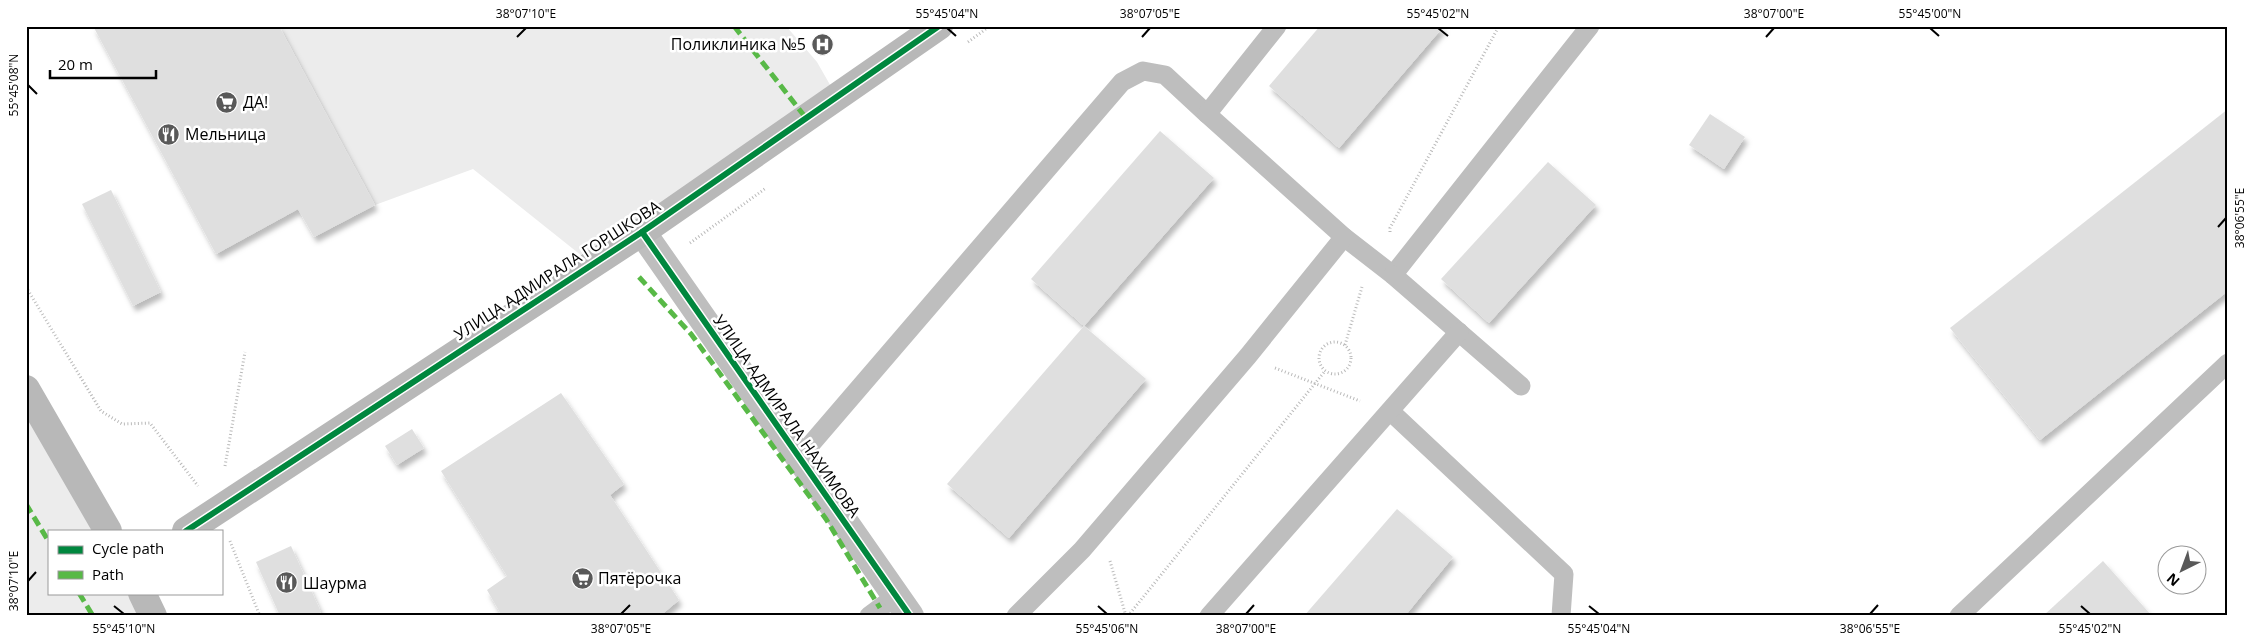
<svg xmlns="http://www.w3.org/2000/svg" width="2254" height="642" viewBox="0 0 2254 642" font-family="'Open Sans',sans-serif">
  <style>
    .green { fill: #ececec }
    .building { fill: #dfdfdf; filter: url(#shadow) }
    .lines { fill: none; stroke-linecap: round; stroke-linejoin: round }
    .path { stroke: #b9b9b9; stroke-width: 3; stroke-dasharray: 1 2.5; stroke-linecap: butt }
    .lane { stroke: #bebebe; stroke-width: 19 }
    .street { stroke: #bebebe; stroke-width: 28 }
    .secondary { stroke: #b8b8b8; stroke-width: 28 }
    .quiet { stroke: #58b947; stroke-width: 5; stroke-dasharray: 10 5; stroke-linecap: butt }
    .cycleway-casing { stroke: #fff; stroke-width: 9 }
    .cycleway { stroke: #00873e; stroke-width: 6 }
    .ticks { fill: none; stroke: #000; stroke-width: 2 }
    .labels { text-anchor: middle; stroke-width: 5; stroke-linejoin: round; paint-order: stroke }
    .poi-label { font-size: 16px; fill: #000; stroke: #fff; text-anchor: start }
    .street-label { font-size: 16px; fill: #000; stroke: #fff }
    .neatline { fill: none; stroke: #000; stroke-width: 2 }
    .ticks-label { font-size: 12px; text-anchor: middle; fill: #000 }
  </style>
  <defs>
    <filter id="shadow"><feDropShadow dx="3" dy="5.5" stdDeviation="2.5" flood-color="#0004"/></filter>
  </defs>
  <rect width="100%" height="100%" fill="#fff"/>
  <g class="green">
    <polygon points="279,26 786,26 817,62 837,97 592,264 473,169 375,205"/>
    <polygon points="26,389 108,531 49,531 49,593 142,593 153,616 26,616"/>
  </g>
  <g class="building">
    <polygon points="93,26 279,26 375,205 314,237 298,209 216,254"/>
    <polygon points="1320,26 1444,26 1339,148 1269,86"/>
    <polygon points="2228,109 2228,291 2040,440 1950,328"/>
    <polygon points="1710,114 1745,137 1724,169 1689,145"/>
    <polygon points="1160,131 1214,178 1084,326 1031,279"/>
    <polygon points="1548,162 1596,205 1489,323 1441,279"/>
    <polygon points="111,190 161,292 133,306 82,204"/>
    <polygon points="1084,326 1146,379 1009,538 947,484"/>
    <polygon points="561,393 624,484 610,495 679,600 660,616 502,616 487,590 507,576 441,471"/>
    <polygon points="412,429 424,448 397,465 385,446"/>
    <polygon points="1397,509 1453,557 1405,616 1304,616"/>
    <polygon points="291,546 321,612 313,616 280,616 256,562"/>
    <polygon points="2103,561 2152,616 2043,616"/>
  </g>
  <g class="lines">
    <g class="path">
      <polyline points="968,42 990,26"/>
      <polyline points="1390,232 1390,228 1499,26"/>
      <polyline points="690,243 766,188"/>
      <polyline points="26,287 101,411 122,424 150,423 198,486"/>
      <circle cx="1335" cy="358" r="16"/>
      <polyline points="1345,345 1362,287"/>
      <polyline points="1275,368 1360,401"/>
      <polyline points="225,466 245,352"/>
      <polyline points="230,541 260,616"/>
      <polyline points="1110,561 1126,616"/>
      <polyline points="1128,616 1325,371"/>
    </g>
    <g class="lane">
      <polyline points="1344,237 1393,275 1590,26"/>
      <polyline points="1393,275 1521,386"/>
      <polyline points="1390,411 1564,574 1561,616"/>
      <polyline points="799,458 1122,82 1143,71 1165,75 1207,114"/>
      <polyline points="869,616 896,596"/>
      <polyline points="1016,616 1082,550 1248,356 1344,237 1207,114 1277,26"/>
      <polyline points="1209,616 1459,332"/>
      <polyline points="1959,616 2228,363"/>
    </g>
    <polyline class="street" points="642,232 910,616"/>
    <g class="secondary">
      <polyline points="26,389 108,531"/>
      <polyline points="186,531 642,232 939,26"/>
      <polyline points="142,593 153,616"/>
    </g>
    <g class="quiet">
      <polyline points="734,26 806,118"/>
      <polyline points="639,277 691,334 826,519 880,608"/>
      <polyline points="26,504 49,542"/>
      <polyline points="79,593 93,616"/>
    </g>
    <defs>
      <g id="cycleway">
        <polyline points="642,232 910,616"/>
        <polyline points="186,531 642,232 939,26"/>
      </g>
    </defs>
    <use href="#cycleway" class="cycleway-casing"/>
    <use href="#cycleway" class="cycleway"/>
  </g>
  <path class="ticks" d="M947 28 956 36M1438 28 1448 36M1930 28 1939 36M517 37 526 28M1142 37 1150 28M1766 37 1774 28M28 85 37 94M2218 227 2226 218M28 581 36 572M114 606 124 614M1098 606 1107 614M1589 606 1599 614M2081 606 2090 614M621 614 630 605M1246 614 1254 605M1870 614 1878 605"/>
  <defs>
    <symbol id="hospital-disc" viewBox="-11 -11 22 22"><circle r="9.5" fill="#595959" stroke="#fff"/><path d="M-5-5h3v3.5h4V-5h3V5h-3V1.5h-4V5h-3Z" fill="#fff"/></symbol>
    <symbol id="supermarket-disc" viewBox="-11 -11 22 22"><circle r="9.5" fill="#595959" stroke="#fff"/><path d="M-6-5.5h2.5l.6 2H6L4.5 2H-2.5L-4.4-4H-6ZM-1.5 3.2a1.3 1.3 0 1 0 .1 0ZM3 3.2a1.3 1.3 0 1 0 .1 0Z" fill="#fff"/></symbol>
    <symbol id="restaurant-disc" viewBox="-11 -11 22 22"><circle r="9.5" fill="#595959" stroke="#fff"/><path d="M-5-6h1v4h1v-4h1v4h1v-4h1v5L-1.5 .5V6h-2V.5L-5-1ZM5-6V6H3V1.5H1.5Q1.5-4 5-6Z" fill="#fff"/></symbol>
  </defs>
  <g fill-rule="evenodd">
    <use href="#hospital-disc" x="810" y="32" width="25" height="25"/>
    <use href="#supermarket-disc" x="214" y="90" width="25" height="25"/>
    <use href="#restaurant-disc" x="156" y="122" width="25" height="25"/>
    <use href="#supermarket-disc" x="570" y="566" width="25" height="25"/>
    <use href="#restaurant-disc" x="274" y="570" width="25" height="25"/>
  </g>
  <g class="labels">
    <g class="poi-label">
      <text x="806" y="50" text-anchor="end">Поликлиника №5</text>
      <text x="243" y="108">ДА!</text>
      <text x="185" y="140">Мельница</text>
      <text x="598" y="584">Пятёрочка</text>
      <text x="303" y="589">Шаурма</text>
    </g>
    <g class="street-label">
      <text transform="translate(557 270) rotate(-33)" y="6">УЛИЦА АДМИРАЛА ГОРШКОВА</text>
      <text transform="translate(787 416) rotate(55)" y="6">УЛИЦА АДМИРАЛА НАХИМОВА</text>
    </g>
  </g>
  <rect width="2254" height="642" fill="none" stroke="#ffffff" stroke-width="55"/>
  <rect x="48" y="530" width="175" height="65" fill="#ffffff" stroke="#999999"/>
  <rect x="58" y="546" width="25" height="8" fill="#00873e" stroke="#999999"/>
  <text x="92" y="554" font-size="15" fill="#000000">Cycle path</text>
  <rect x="58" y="571" width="25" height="8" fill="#58b947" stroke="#999999"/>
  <text x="92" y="580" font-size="15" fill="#000000">Path</text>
  <g transform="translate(2182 570) rotate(222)"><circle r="24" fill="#ffffff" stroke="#999999"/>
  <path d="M0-4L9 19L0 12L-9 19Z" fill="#595959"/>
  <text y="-8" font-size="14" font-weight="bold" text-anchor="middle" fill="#000000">N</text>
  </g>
  <path d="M50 70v8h106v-8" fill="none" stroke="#000000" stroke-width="2.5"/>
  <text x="58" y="70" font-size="15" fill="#000000" stroke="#ffffff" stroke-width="4" paint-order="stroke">20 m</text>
  <rect x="28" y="28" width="2198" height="586" class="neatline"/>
  <g class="ticks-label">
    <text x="526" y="18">38°07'10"E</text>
    <text x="947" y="18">55°45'04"N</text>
    <text x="1150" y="18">38°07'05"E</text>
    <text x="1438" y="18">55°45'02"N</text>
    <text x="1774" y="18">38°07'00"E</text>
    <text x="1930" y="18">55°45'00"N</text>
    <text transform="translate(14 85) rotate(-90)" y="4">55°45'08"N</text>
    <text transform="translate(2240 218) rotate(-90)" y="4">38°06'55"E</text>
    <text transform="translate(14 581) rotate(-90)" y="4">38°07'10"E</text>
    <text x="124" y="633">55°45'10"N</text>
    <text x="621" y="633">38°07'05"E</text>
    <text x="1107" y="633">55°45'06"N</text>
    <text x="1246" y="633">38°07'00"E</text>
    <text x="1599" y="633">55°45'04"N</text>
    <text x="1870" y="633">38°06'55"E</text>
    <text x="2090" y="633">55°45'02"N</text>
  </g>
</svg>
